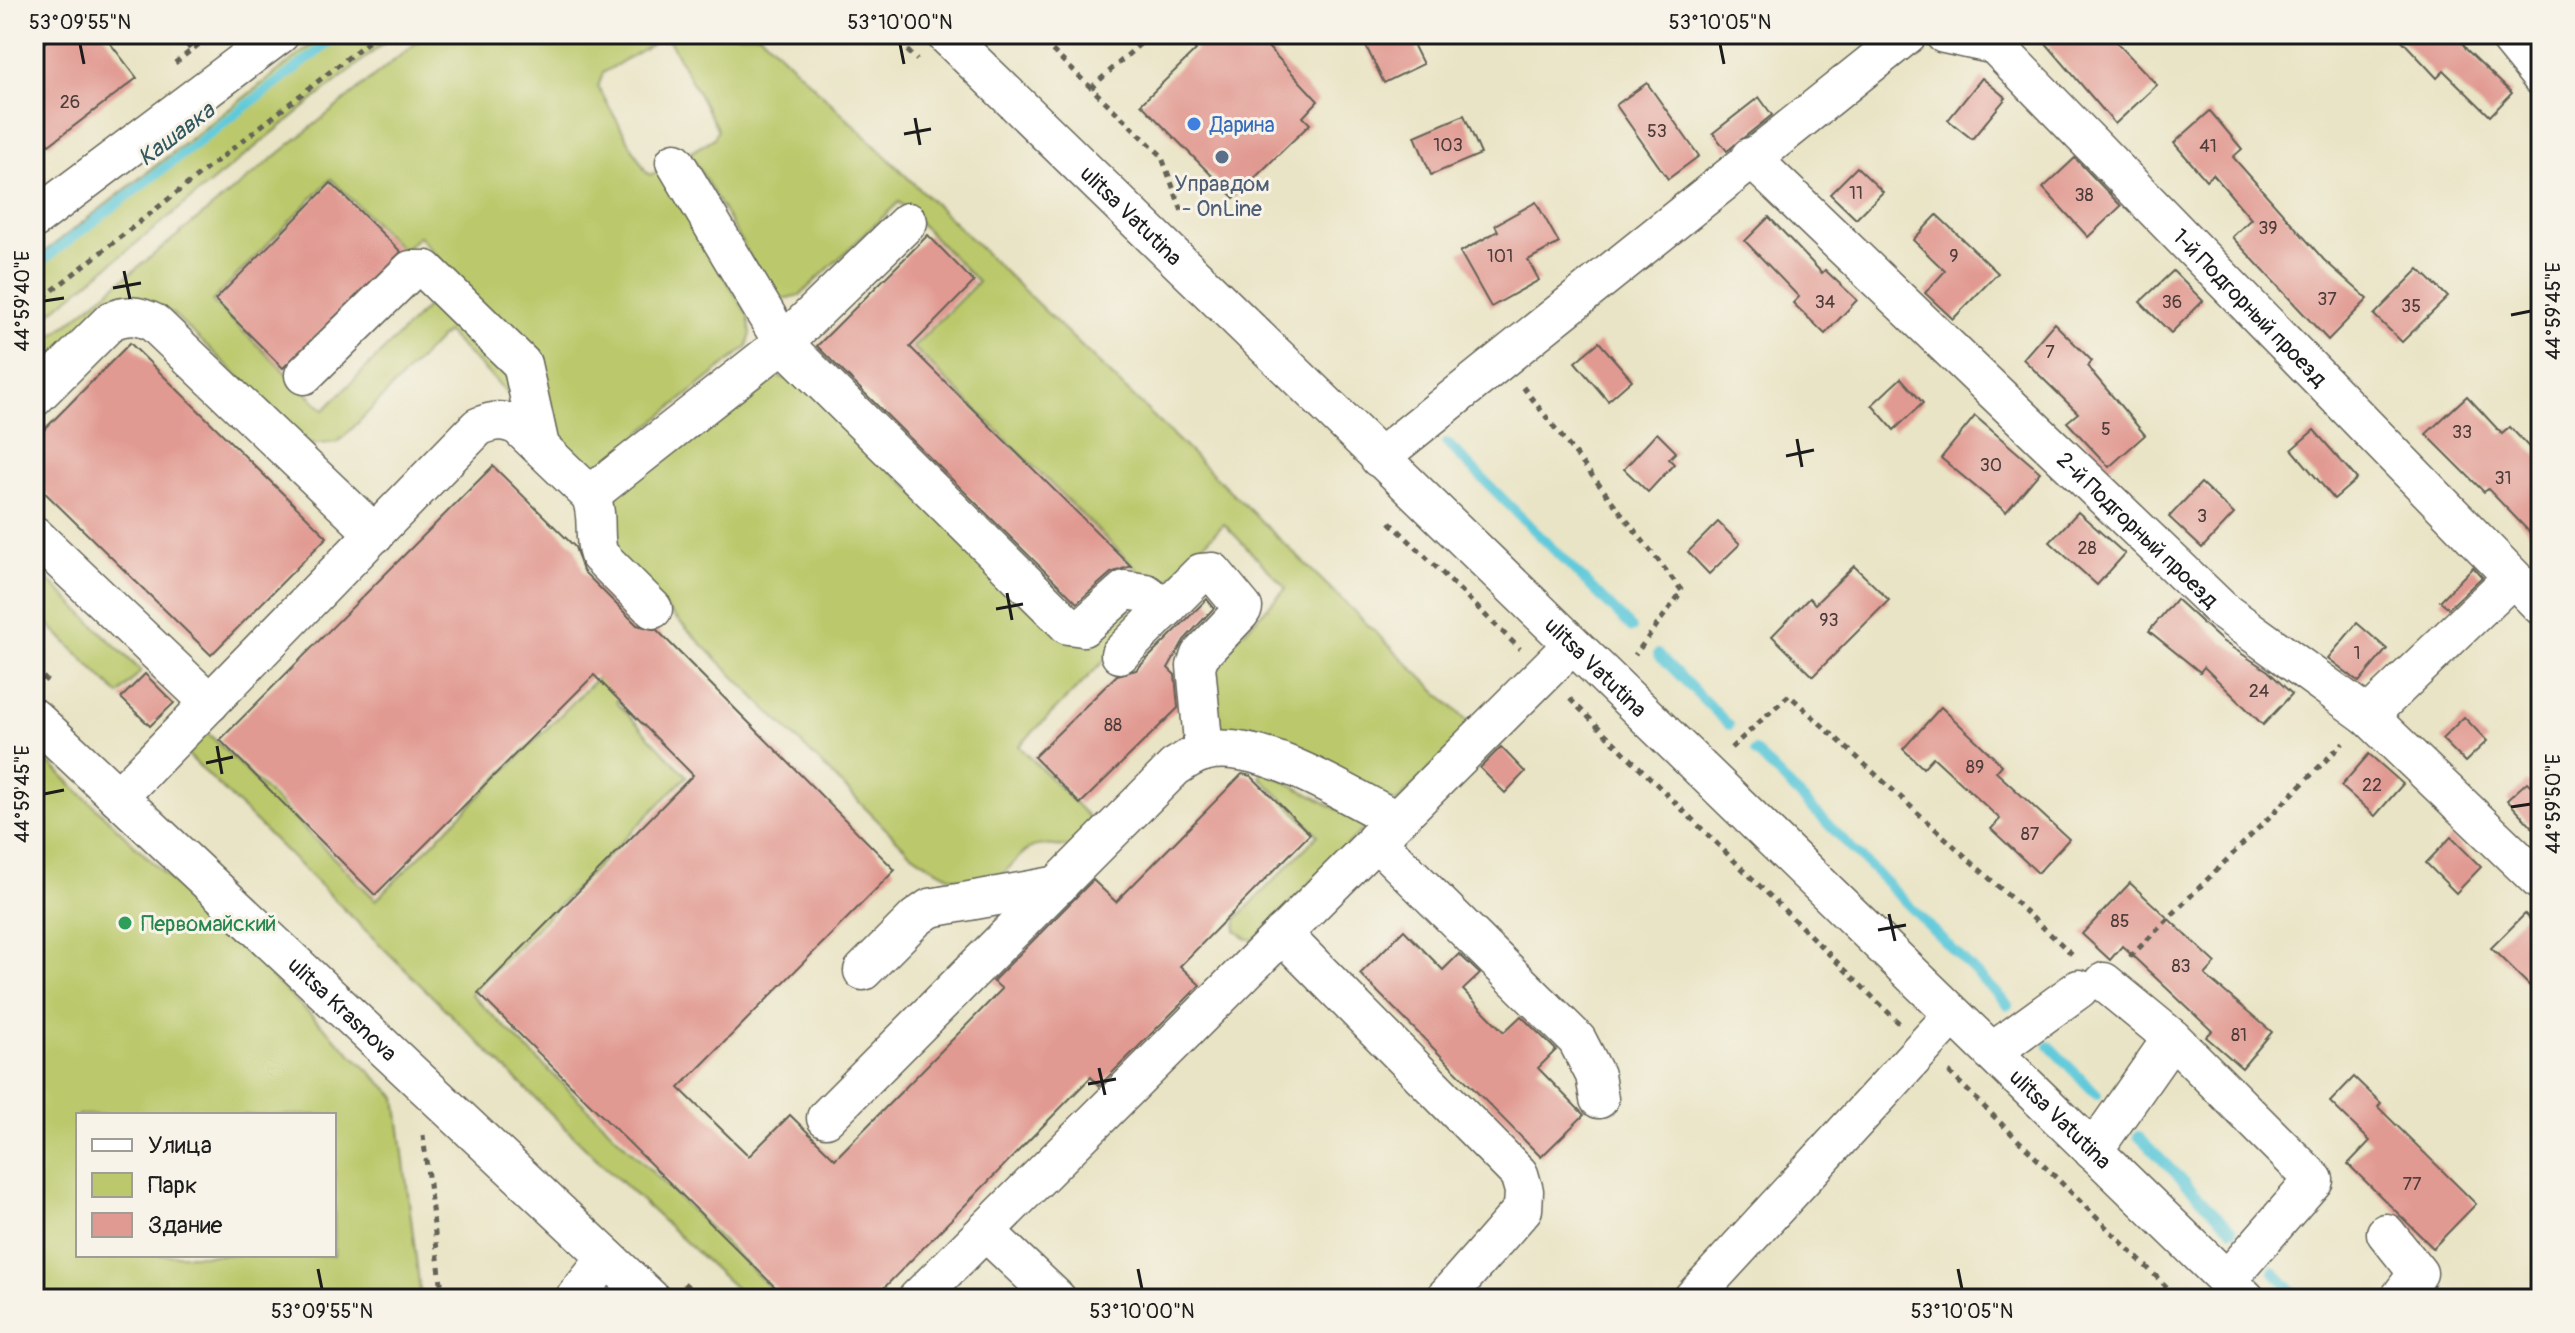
<svg xmlns="http://www.w3.org/2000/svg" width="2575" height="1333" viewBox="0 0 2575 1333" font-family="Pangolin,sans-serif">
  <style>
    .green { fill: #bbc96c; stroke: #6c7244; stroke-width: 2; fill-rule: evenodd }
    .lines { fill: none; stroke-linecap: round; stroke-linejoin: round }
    .stream { stroke: #5fc9da; stroke-width: 10 }
    .building { fill: #e19a92 }
    .minor-casing { stroke: #646257; stroke-width: 41 }
    .path { stroke: #646257; stroke-width: 5; stroke-dasharray: 6 6; stroke-linecap: butt }
    .minor { stroke: #fff; stroke-width: 38 }
    .ticks { fill: none; stroke: #1c1c1c; stroke-width: 3 }
    .shop-dot { fill: #3f7fe0; stroke: #f7f3e8; stroke-width: 3 }
    .service-dot { fill: #5c6f8a; stroke: #f7f3e8; stroke-width: 3 }
    .leisure-dot { fill: #2e9e5b; stroke: #f7f3e8; stroke-width: 3 }
    .labels { text-anchor: middle; stroke-width: 6; stroke-linejoin: round; paint-order: stroke }
    .number-label { font-size: 18px; fill: #4d3c3a }
    .shop-label { font-size: 22px; fill: #366cbe; stroke: #f7f3e8; text-anchor: start }
    .service-label { font-size: 22px; fill: #4e5e75; stroke: #f7f3e8 }
    .street-label { font-size: 22px; fill: #1c1c1c; stroke: #f7f3e8 }
    .leisure-label { font-size: 22px; fill: #27864d; stroke: #f7f3e8; text-anchor: start }
    .water-label { font-size: 24px; font-style: italic; fill: #33595e; stroke: #f7f3e8 }
    .neatline { fill: none; stroke: #1c1c1c; stroke-width: 3 }
    .ticks-label { font-size: 20px; text-anchor: middle; fill: #1c1c1c }
  </style>
  <rect width="100%" height="100%" fill="#f7f3e8"/>
  <filter id="ink" filterUnits="userSpaceOnUse"><feTurbulence type="fractalNoise" baseFrequency=".0125" numOctaves="2"/><feDisplacementMap in="SourceGraphic" scale="16" xChannelSelector="R" yChannelSelector="G"/><feConvolveMatrix kernelMatrix="1 2 1 2 8 2 1 2 1" color-interpolation-filters="sRGB"/></filter>
  <filter id="wash" filterUnits="userSpaceOnUse"><feTurbulence type="fractalNoise" baseFrequency=".006" numOctaves="4" result="noise"/><feDisplacementMap in="SourceGraphic" scale="32" xChannelSelector="R" yChannelSelector="G"/><feGaussianBlur stdDeviation="1.8" result="paint"/><feColorMatrix in="noise" values="0 0 0 0 0 0 0 0 0 0 0 0 0 0 0 0 0 1.4 0 .05"/><feComposite in="paint" operator="in"/></filter>
  <g filter="url(#wash)">
    <rect width="100%" height="100%" fill="#e9e4c5"/>
    <g class="green">
      <polygon points="326,34 395,34 34,326 34,260"/>
      <path d="M427 34H760L1472 726 1397 802 1318 771 1217 725 1211 666 1286 588 1224 524 1158 590 913 347 978 282 899 202 800 295 783 299 773 296 690 153 714 138 718 130 669 40H659L603 73 598 87 646 172 651 175 659 171 748 315 751 333 747 347 597 468C550 465 510 354 487 317 468 288 441 263 419 236L403 251 331 179 212 301 324 410 433 301 507 363 520 405 446 332 346 435 337 442 311 445 171 312 151 305 34 386V351Z"/>
      <path d="M769 374 799 382 1062 634 1126 609 1147 618 1019 746 1088 816 1092 827 1072 846C1059 849 1041 841 1029 849 1018 855 1011 868 1001 875 970 895 934 869 908 851L620 562C608 541 609 510 620 488Z"/>
      <polygon points="34,566 141,671 119,695 34,610"/>
      <polygon points="609,666 629,687 616,702 687,776 471,994 782,1299 747,1299 606,1168 186,753 206,733 210,735 376,900"/>
      <path d="M34 748 396 1097 421 1299H34ZM334 1115V1255H78V1115Z"/>
      <polygon points="1262,769 1365,824 1365,827 1254,940 1245,938 1236,930 1237,918 1318,835 1260,777"/>
    </g>
    <g class="lines">
      <g class="stream">
        <polyline points="34,267 341,34"/>
        <polyline points="1447,443 1632,628"/>
        <polyline points="1658,654 1729,725"/>
        <polyline points="1755,751 2008,1005"/>
        <polyline points="2049,1046 2097,1095"/>
        <polyline points="2138,1136 2232,1230"/>
        <polyline points="2273,1271 2300,1299"/>
      </g>
    </g>
    <g id="blocks">
      <g class="building">
        <polygon points="56,34 103,34 137,78 49,145 34,126 34,51"/>
        <polygon points="1181,34 1256,34 1318,101 1303,117 1310,124 1234,198 1141,104 1196,50"/>
        <polygon points="1360,34 1408,34 1423,64 1384,83"/>
        <polygon points="2038,34 2109,34 2157,85 2115,124"/>
        <polygon points="2396,34 2456,34 2467,50 2512,93 2490,116 2444,71 2437,78"/>
        <polygon points="1982,78 2006,98 1972,139 1948,120"/>
        <polygon points="1647,83 1699,156 1668,179 1616,105"/>
        <polygon points="1759,97 1772,115 1727,151 1713,133"/>
        <polygon points="2210,111 2242,149 2233,157 2324,260 2368,299 2328,340 2232,237 2251,219 2213,174 2206,180 2174,143"/>
        <polygon points="1464,115 1481,154 1431,175 1415,136"/>
        <polygon points="2075,158 2121,206 2088,237 2043,188"/>
        <polygon points="1857,167 1883,192 1856,219 1830,194"/>
        <polygon points="331,183 401,252 283,368 215,300"/>
        <polygon points="1536,202 1559,243 1528,260 1539,280 1491,307 1460,252 1498,231 1495,225"/>
        <polygon points="1937,215 1998,273 1953,319 1925,293 1945,271 1913,240"/>
        <polygon points="1769,217 1822,273 1825,270 1857,300 1825,334 1793,303 1799,297 1745,241"/>
        <polygon points="928,235 974,282 910,347 1131,566 1111,573 1077,603 817,346"/>
        <polygon points="2419,269 2448,297 2402,342 2374,315"/>
        <polygon points="2173,271 2203,301 2171,333 2140,302"/>
        <polygon points="2054,323 2092,361 2087,366 2145,435 2109,467 2067,422 2078,413 2023,359"/>
        <polygon points="1599,342 1632,380 1608,401 1575,362"/>
        <polygon points="130,343 327,537 211,655 34,482 34,440"/>
        <polygon points="1901,378 1923,403 1894,430 1872,405"/>
        <polygon points="2467,396 2502,434 2510,427 2541,460 2541,544 2488,489 2484,492 2426,434"/>
        <polygon points="1975,416 2040,472 2006,512 1941,458"/>
        <polygon points="2314,430 2357,479 2334,499 2292,449"/>
        <polygon points="1657,433 1676,452 1669,459 1674,464 1648,492 1624,469"/>
        <polygon points="493,466 575,547 583,571 637,625 657,630 895,870 679,1088 749,1156 790,1115 835,1159 1002,989 993,981 1093,880 1116,902 1242,774 1251,776 1310,834 1180,966 1200,985 1099,1086 1091,1077 873,1299 787,1299 478,993 693,775 594,675 375,895 220,740"/>
        <polygon points="2201,483 2234,514 2202,548 2169,517"/>
        <polygon points="2078,512 2125,554 2097,585 2050,542"/>
        <polygon points="1718,522 1740,544 1709,574 1688,552"/>
        <polygon points="1854,566 1889,600 1813,676 1772,636 1809,598 1815,604"/>
        <polygon points="2473,567 2482,577 2449,608 2440,601"/>
        <polygon points="1207,599 1214,608 1184,640 1168,668 1175,675 1178,708 1080,804 1034,757 1117,675 1136,670"/>
        <polygon points="2176,599 2222,641 2268,671 2292,694 2263,725 2204,667 2200,672 2149,631"/>
        <polygon points="2357,623 2387,649 2359,682 2328,658"/>
        <polygon points="145,674 174,703 150,726 121,698"/>
        <polygon points="1941,707 2002,765 1996,772 2069,839 2038,873 1991,829 2000,819 1933,757 1923,768 1903,749"/>
        <polygon points="2464,717 2487,741 2465,762 2442,739"/>
        <polygon points="1501,747 1525,772 1505,793 1480,768"/>
        <polygon points="2369,754 2403,784 2375,816 2341,786"/>
        <polygon points="2527,782 2541,795 2541,837 2507,800"/>
        <polygon points="2451,837 2481,867 2456,893 2426,863"/>
        <polygon points="2130,883 2216,963 2205,975 2272,1032 2242,1068 2206,1037 2212,1031 2122,946 2110,960 2082,934"/>
        <polygon points="2525,914 2541,930 2541,997 2491,948"/>
        <polygon points="1404,930 1443,970 1459,954 1480,974 1463,990 1504,1032 1521,1016 1556,1050 1538,1068 1584,1115 1541,1157 1360,974"/>
        <polygon points="2354,1077 2381,1103 2378,1107 2476,1204 2433,1248 2348,1164 2370,1141 2330,1102"/>
      </g>
    </g>
  </g>
  <g filter="url(#ink)">
    <use href="#blocks" fill-opacity="0" stroke="#646257" stroke-width="2"/>
    <g class="lines">
      <defs>
        <g id="minor">
          <path id="s1" d="M945 34 2246 1299"/>
          <path id="s2" d="M1944 34 1995 45 2541 606"/>
          <polyline points="2506,34 2541,77"/>
          <path id="s3" d="M1750 157 2223 611 2368 716 2541 882"/>
          <polyline points="675,162 783,343 1068,625 1083,627 1125,590 1146,593 1166,609"/>
          <polyline points="34,219 280,34"/>
          <polyline points="304,375 411,270 426,270 522,364 540,446"/>
          <path d="M34 398 111 321C128 314 138 315 154 323L375 534"/>
          <polyline points="1379,458 1908,34"/>
          <polyline points="590,495 783,343 908,222"/>
          <polyline points="34,535 210,703"/>
          <polyline points="1120,654 1201,573 1213,572 1243,608 1240,613 1200,655 1196,666 1204,752"/>
          <polyline points="2368,716 2512,578"/>
          <path id="s4" d="M34 718 651 1299"/>
          <path d="M118 797 478 427C494 420 503 419 518 426L590 495C600 516 592 535 599 555L653 609"/>
          <polyline points="1375,840 1577,1040 1595,1075 1599,1099"/>
          <polyline points="1282,934 1519,1174 1524,1191 1523,1209 1444,1299"/>
          <polyline points="863,971 916,918 930,908 1059,885"/>
          <polyline points="2104,982 2172,1038 2314,1180 2227,1280"/>
          <polyline points="1992,1052 2079,989"/>
          <path d="M826 1118 1175 767C1185 761 1195 753 1207 751 1262 740 1348 795 1396 820"/>
          <polyline points="2093,1151 2172,1038"/>
          <polyline points="985,1231 1057,1299"/>
          <polyline points="2386,1233 2418,1273 2399,1299"/>
          <polyline points="574,1299 607,1258"/>
          <polyline points="917,1299 1572,645"/>
          <polyline points="1692,1299 1953,1015"/>
        </g>
      </defs>
      <use href="#minor" class="minor-casing"/>
      <g class="path">
        <polyline points="180,34 191,50"/>
        <polyline points="890,34 917,60"/>
        <polyline points="1035,34 1161,155 1183,214"/>
        <polyline points="175,63 212,34"/>
        <polyline points="1091,88 1151,34"/>
        <polyline points="34,146 47,163"/>
        <polyline points="34,305 378,34"/>
        <polyline points="1523,387 1682,591 1635,655"/>
        <polyline points="1390,522 1520,649"/>
        <polyline points="34,669 49,683"/>
        <polyline points="1570,699 1899,1023"/>
        <polyline points="1731,748 1789,695 2072,954"/>
        <polyline points="2130,957 2343,743"/>
        <polyline points="1949,1072 2179,1299"/>
        <polyline points="423,1135 443,1299"/>
        <polyline points="684,1283 701,1299"/>
      </g>
      <use href="#minor" class="minor"/>
    </g>
  </g>
  <path class="ticks" d="M80 44 84 64M900 44 904 64M1720 44 1724 64M915 118 920 145M904 134 931 129M124 271 130 299M113 288 141 283M44 301 64 298M2511 315 2531 311M1797 439 1802 467M1786 456 1814 450M1007 593 1012 620M996 609 1023 604M217 746 222 774M206 763 233 757M44 794 64 790M2511 807 2531 804M1889 914 1895 941M1878 930 1906 925M1099 1068 1105 1095M1088 1084 1116 1079M318 1269 322 1289M1138 1269 1142 1289M1958 1269 1962 1289"/>
  <circle class="shop-dot" cx="1194" cy="124" r="8"/>
  <circle class="service-dot" cx="1222" cy="157" r="8"/>
  <circle class="leisure-dot" cx="125" cy="923" r="8"/>
  <g class="labels">
    <g class="number-label">
      <text x="70" y="108">26</text>
      <text x="1657" y="137">53</text>
      <text x="1448" y="151">103</text>
      <text x="2208" y="152">41</text>
      <text x="1856" y="199">11</text>
      <text x="2084" y="201">38</text>
      <text x="2268" y="234">39</text>
      <text x="1500" y="262">101</text>
      <text x="1954" y="262">9</text>
      <text x="2327" y="305">37</text>
      <text x="1825" y="308">34</text>
      <text x="2172" y="308">36</text>
      <text x="2411" y="312">35</text>
      <text x="2050" y="358">7</text>
      <text x="2106" y="435">5</text>
      <text x="2462" y="438">33</text>
      <text x="1991" y="471">30</text>
      <text x="2503" y="484">31</text>
      <text x="2202" y="522">3</text>
      <text x="2087" y="554">28</text>
      <text x="1829" y="626">93</text>
      <text x="2357" y="659">1</text>
      <text x="2259" y="697">24</text>
      <text x="1113" y="731">88</text>
      <text x="1975" y="773">89</text>
      <text x="2372" y="791">22</text>
      <text x="2030" y="840">87</text>
      <text x="2120" y="927">85</text>
      <text x="2181" y="972">83</text>
      <text x="2239" y="1041">81</text>
      <text x="2412" y="1190">77</text>
    </g>
    <g class="shop-label">
      <text x="1210" y="132">Дарина</text>
    </g>
    <g class="service-label">
      <text x="1222" y="191">Управдом<tspan x="1222" dy="25">- OnLine</tspan></text>
    </g>
    <g class="street-label">
      <text dy="8" stroke="none"><textPath href="#s1" startOffset="260">ulitsa Vatutina</textPath></text>
      <text dy="8" stroke="none"><textPath href="#s2" startOffset="418">1-й Подгорный проезд</textPath></text>
      <text dy="8" stroke="none"><textPath href="#s3" startOffset="538">2-й Подгорный проезд</textPath></text>
      <text dy="8" stroke="none"><textPath href="#s1" startOffset="908">ulitsa Vatutina</textPath></text>
      <text dy="8" stroke="none"><textPath href="#s4" startOffset="424">ulitsa Krasnova</textPath></text>
      <text dy="8" stroke="none"><textPath href="#s1" startOffset="1556">ulitsa Vatutina</textPath></text>
    </g>
    <g class="leisure-label">
      <text x="141" y="931">Первомайский</text>
    </g>
    <g class="water-label">
      <text transform="translate(176 134) rotate(-37)" y="8">Кашавка</text>
    </g>
  </g>
  <rect width="2575" height="1333" fill="none" stroke="#f7f3e8" stroke-width="88"/>
  <rect x="76" y="1113" width="260" height="144" fill="#f7f3e8" stroke="#9f9d96" stroke-width="2"/>
  <rect x="92" y="1139" width="40" height="12" fill="#ffffff" stroke="#9f9d96" stroke-width="2"/>
  <text x="148" y="1153" font-size="24" fill="#1c1c1c">Улица</text>
  <rect x="92" y="1173" width="40" height="24" fill="#bbc96c" stroke="#9f9d96" stroke-width="2"/>
  <text x="148" y="1193" font-size="24" fill="#1c1c1c">Парк</text>
  <rect x="92" y="1213" width="40" height="24" fill="#e19a92" stroke="#9f9d96" stroke-width="2"/>
  <text x="148" y="1233" font-size="24" fill="#1c1c1c">Здание</text>
  <rect x="44" y="44" width="2487" height="1245" class="neatline"/>
  <g class="ticks-label">
    <text x="80" y="29">53°09'55"N</text>
    <text x="900" y="29">53°10'00"N</text>
    <text x="1720" y="29">53°10'05"N</text>
    <text transform="translate(22 301) rotate(-90)" y="7">44°59'40"E</text>
    <text transform="translate(2553 311) rotate(-90)" y="7">44°59'45"E</text>
    <text transform="translate(22 794) rotate(-90)" y="7">44°59'45"E</text>
    <text transform="translate(2553 804) rotate(-90)" y="7">44°59'50"E</text>
    <text x="322" y="1318">53°09'55"N</text>
    <text x="1142" y="1318">53°10'00"N</text>
    <text x="1962" y="1318">53°10'05"N</text>
  </g>
</svg>
